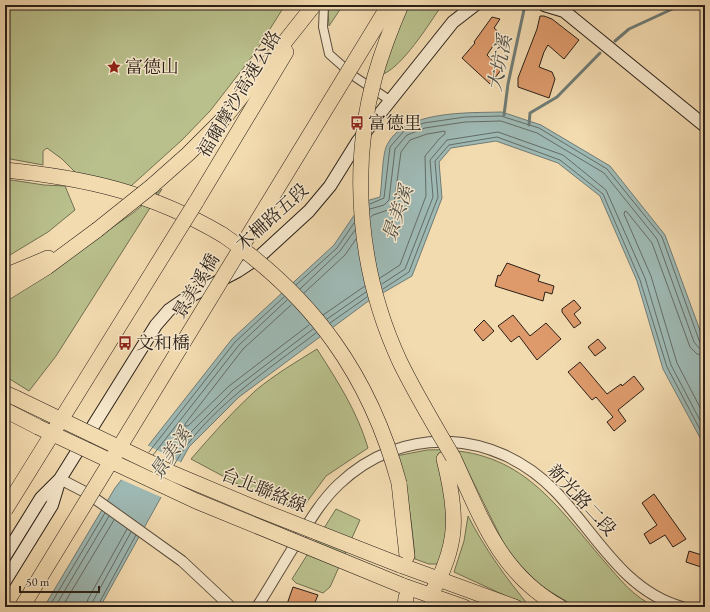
<svg xmlns="http://www.w3.org/2000/svg" width="710" height="612" viewBox="0 0 710 612" font-family="'EB Garamond','Noto Serif TC',serif">
  <style>
    .green { fill: #b9c08c; stroke: #717052 }
    .water { fill: #9eb9b4; stroke: #6f7b76 }
    .pier { fill: #f3dbb0 }
    .lines { fill: none; stroke-linecap: round; stroke-linejoin: round }
    .shore { stroke: #646c66; stroke-width: 1 }
    .stream { stroke: #6f7b76; stroke-width: 3 }
    .building { fill: #de9a6b; stroke: #291f18 }
    .minor-casing { stroke: #5c4e3e; stroke-width: 10 }
    .tertiary-casing { stroke: #5c4e3e; stroke-width: 12 }
    .secondary-casing { stroke: #291f18; stroke-width: 14 }
    .motorway-casing { stroke: #291f18; stroke-width: 16 }
    .minor { stroke: #f7e8cc; stroke-width: 8 }
    .tertiary { stroke: #f7e8cc; stroke-width: 10 }
    .secondary { stroke: #f7e8cc; stroke-width: 12 }
    .motorway { stroke: #f3dbb0; stroke-width: 15 }
    .motorway-bridge-casing { stroke: #291f18; stroke-width: 16; stroke-linecap: butt }
    .motorway-bridge { stroke: #f3dbb0; stroke-width: 15 }
    .labels { text-anchor: middle; stroke-width: 3; stroke-linejoin: round; paint-order: stroke }
    .poi-label { font-size: 18px; fill: #291f18; stroke: #f7e8cc; text-anchor: start }
    .street-label { font-size: 18px; fill: #291f18; stroke: #f7e8cc }
    .water-label { font-size: 19px; font-style: italic; fill: #4c4d47; stroke: #f7e8cc }
  </style>
  <rect width="100%" height="100%" fill="#f3dbb0"/>
  <filter id="stains"><feTurbulence type="fractalNoise" baseFrequency=".005" numOctaves="4"/><feColorMatrix values="0 0 0 0 .2 0 0 0 0 .09 0 0 0 0 .02 0 0 0 .5 -.17"/></filter>
  <radialGradient id="worn" r=".72"><stop offset=".6" stop-color="#630" stop-opacity="0"/><stop offset="1" stop-color="#630" stop-opacity=".3"/></radialGradient>
  <g class="green">
    <polygon points="5,5 285,5 255,53 210,111 182,140 131,186 76,173 62,159 47,148 43,151 43,165 5,158"/>
    <polygon points="331,5 343,5 329,26 328,12"/>
    <path d="M406 5H442C429 24 402 68 381 75Z"/>
    <polygon points="5,179 44,185 65,186 75,210 48,232 5,258"/>
    <polygon points="162,189 56,356 29,391 5,376 5,301 133,213"/>
    <path d="M317 349C338 382 357 411 368 448L326 476 301 510 247 489 191 459C212 435 232 412 255 391 274 375 296 362 317 349Z"/>
    <path d="M427 450C518 446 551 499 604 561 620 579 633 597 656 607H576L541 586 514 559 503 542 460 455 445 486 447 535 439 564H429L415 559C412 523 408 490 396 456Z"/>
    <polygon points="336,509 360,520 330,587 323,593 296,583 292,579"/>
    <path d="M468 516C485 549 506 578 530 607L454 572 464 541Z"/>
  </g>
  <path class="water" d="M502 112 541 125 610 166 665 235 705 344V447L663 369 637 281 600 196 558 163 496 141 451 148 439 162 442 198 412 276 367 302 239 397 189 447 100 607H44L115 488 232 339 334 245 363 202 380 197C382 186 382 154 387 145 404 110 468 113 502 112Z"/>
  <polygon class="pier" points="147,445 182,463 163,498 120,479"/>
  <g class="lines">
    <g class="shore">
      <polyline points="370,204 384,198 390,147 404,131 424,123 465,117 501,116 539,128 607,169 662,237 699,340 701,344 705,344"/>
      <polyline points="370,209 384,205 389,200 395,149 407,135 425,128 465,122 501,121 537,133 604,173 657,239 694,342 699,348 705,349"/>
      <polyline points="371,217 373,215 388,210 394,203 401,152 410,140 427,134 445,131 445,134 439,139 425,156 426,196 400,265 380,278"/>
      <polyline points="382,284 405,269 433,197 430,160 447,140 498,132 563,155 606,190 645,278 671,365 705,430"/>
      <polyline points="296,285 337,248 354,223"/>
      <polyline points="300,289 340,251 355,230"/>
      <polyline points="383,289 409,272 438,197 435,161 449,145 497,137 560,160 603,194 640,280 667,367 705,439"/>
      <polyline points="304,293 345,255 356,239"/>
      <polyline points="291,305 243,349 185,424 185,426 188,426 229,386 309,325"/>
      <polyline points="323,315 365,286"/>
      <polyline points="327,319 366,292"/>
      <polyline points="330,323 367,297"/>
      <polyline points="705,355 697,354 690,347 652,243 627,212 625,211 624,214 651,276 677,363 705,417"/>
      <polyline points="149,452 235,342 284,297"/>
      <polyline points="153,455 239,345 287,300"/>
      <polyline points="170,463 182,441 233,390 313,329"/>
      <path d="M174 465C204 411 268 370 316 333"/>
      <polyline points="49,607 105,513"/>
      <polyline points="55,607 109,516"/>
      <polyline points="62,607 114,520"/>
      <polyline points="86,607 88,599 127,529"/>
      <polyline points="92,607 93,601 131,532"/>
      <polyline points="97,607 136,535"/>
    </g>
    <g class="stream">
      <polyline points="615,41 629,29 681,5"/>
      <polyline points="504,115 508,84 525,5"/>
      <polyline points="529,125 530,113 557,97 600,53"/>
    </g>
  </g>
  <g class="building">
    <polygon points="540,16 544,16 552,19 579,40 564,59 548,45 544,52 539,67 552,72 555,79 549,98 518,87 518,78 537,29"/>
    <polygon points="492,17 500,19 494,28 501,34 487,55 501,70 490,84 462,58 475,43 474,42"/>
    <polygon points="507,263 540,275 538,281 554,286 552,294 545,292 543,301 495,286 498,275 500,276"/>
    <polygon points="574,300 581,308 574,314 581,323 574,328 562,312 562,309"/>
    <polygon points="513,315 530,336 546,323 561,339 537,360 519,336 511,342 498,326"/>
    <polygon points="484,320 494,331 483,341 474,330"/>
    <polygon points="598,339 606,348 595,356 588,347"/>
    <polygon points="580,362 607,394 621,384 622,386 634,376 644,389 618,410 626,421 614,431 607,422 613,417 596,397 592,400 568,372"/>
    <polygon points="654,494 686,539 673,547 665,535 650,544 644,534 657,525 642,503"/>
    <polygon points="689,551 705,556 701,567 686,562"/>
    <polygon points="293,587 318,595 313,607 286,607"/>
  </g>
  <g class="lines">
    <defs>
      <polyline id="minor" points="324,5 323,27 329,54 355,77 391,101"/>
      <g id="tertiary">
        <polyline points="60,479 87,493 182,561 231,607"/>
        <path d="M257 607C271 585 284 562 298 540 310 520 322 500 339 484 402 424 495 429 555 491 595 532 623 591 682 607"/>
      </g>
      <g id="secondary">
        <polyline points="544,5 564,11 705,126"/>
        <polyline points="5,556 41,498 60,479 156,325 169,310 185,299 238,271 259,257 309,211 330,186 358,141 453,22 475,5"/>
        <polyline points="5,581 52,505 59,482"/>
      </g>
      <g id="motorway">
        <path d="M5 170C87 178 152 193 223 235"/>
        <polyline points="152,186 188,154 226,116 314,5"/>
        <polyline points="196,202 286,52"/>
        <polyline points="5,276 48,258"/>
        <polyline points="5,293 47,267 97,230"/>
        <polyline points="5,393 16,398"/>
        <polyline points="5,410 38,427"/>
        <path d="M453 457C481 517 499 573 560 607"/>
        <polyline points="399,483 407,556"/>
        <polyline points="400,565 515,607"/>
        <polyline points="401,585 464,607"/>
        <path d="M430 596C459 545 458 515 444 459"/>
        <polyline points="405,607 406,597"/>
      </g>
    </defs>
    <use href="#minor" class="minor-casing"/>
    <use href="#tertiary" class="tertiary-casing"/>
    <use href="#secondary" class="secondary-casing"/>
    <use href="#motorway" class="motorway-casing"/>
    <use href="#minor" class="minor"/>
    <use href="#tertiary" class="tertiary"/>
    <use href="#secondary" class="secondary"/>
    <use href="#motorway" class="motorway"/>
    <defs>
      <g id="motorway-bridge">
        <path d="M401 5C391 28 382 52 375 76 349 170 359 274 400 362 416 395 435 426 453 457"/>
        <polyline points="97,230 152,186"/>
        <path d="M223 235C314 298 370 376 399 483"/>
        <polyline points="16,398 174,474 260,510 400,565"/>
        <polyline points="38,427 196,501 401,585"/>
        <polyline points="5,510 196,202"/>
        <polyline points="22,607 389,5"/>
      </g>
    </defs>
    <use href="#motorway-bridge" class="motorway-bridge-casing"/>
    <use href="#motorway-bridge" class="motorway-bridge"/>
  </g>
  <defs>
    <symbol id="sight-bare" viewBox="-9 -9 18 18"><path d="M0-6L1.8-2.2L6-1.7L2.9 1.2L3.7 5.4L0 3.3L-3.7 5.4L-2.9 1.2L-6-1.7L-1.8-2.2Z" fill="#8f2418" stroke="#f7e8cc" stroke-width="2.5" paint-order="stroke"/></symbol>
    <symbol id="bus-bare" viewBox="-9 -9 18 18"><path d="M-5-6H5V4H4V6H2V4H-2V6H-4V4H-5ZM-3.5-4V0h7V-4ZM-3.5 1.2v1.5H-2V1.2ZM2 1.2v1.5H3.5V1.2Z" fill="#8f2418" stroke="#f7e8cc" stroke-width="2.5" paint-order="stroke"/></symbol>
  </defs>
  <g fill-rule="evenodd">
    <use href="#sight-bare" x="104" y="57" width="20" height="20"/>
    <use href="#bus-bare" x="347" y="113" width="20" height="20"/>
    <use href="#bus-bare" x="115" y="333" width="20" height="20"/>
  </g>
  <g class="labels">
    <g class="poi-label">
      <text x="125" y="73">富德山</text>
      <text x="368" y="129">富德里</text>
      <text x="136" y="349">文和橋</text>
    </g>
    <g class="street-label">
      <text transform="translate(239 94) rotate(-59)" y="6">福爾摩沙高速公路</text>
      <text transform="translate(272 217) rotate(-42)" y="6">木柵路五段</text>
      <text transform="translate(196 286) rotate(-59)" y="6">景美溪橋</text>
      <text transform="translate(264 490) rotate(22)" y="6">台北聯絡線</text>
      <text transform="translate(582 500) rotate(47)" y="6">新光路二段</text>
    </g>
    <g class="water-label">
      <text transform="translate(499 63) rotate(-79)" y="7">大坑溪</text>
      <text transform="translate(397 213) rotate(-71)" y="7">景美溪</text>
      <text transform="translate(170 453) rotate(-55)" y="7">景美溪</text>
    </g>
  </g>
  <rect width="710" height="612" fill="none" stroke="#f3dbb0" stroke-width="20"/>
  <rect x="6" y="6" width="698" height="600" fill="none" stroke="#291f18" stroke-width="2"/>
  <rect x="10" y="10" width="690" height="592" fill="none" stroke="#291f18"/>
  <path d="M20 586v6h79v-6" fill="none" stroke="#291f18" stroke-width="2"/>
  <text x="26" y="586" font-size="12" fill="#291f18" stroke="#f7e8cc" stroke-width="3" paint-order="stroke">50 m</text>
  <rect width="100%" height="100%" filter="url(#stains)"/>
  <rect width="100%" height="100%" fill="url(#worn)"/>
</svg>
